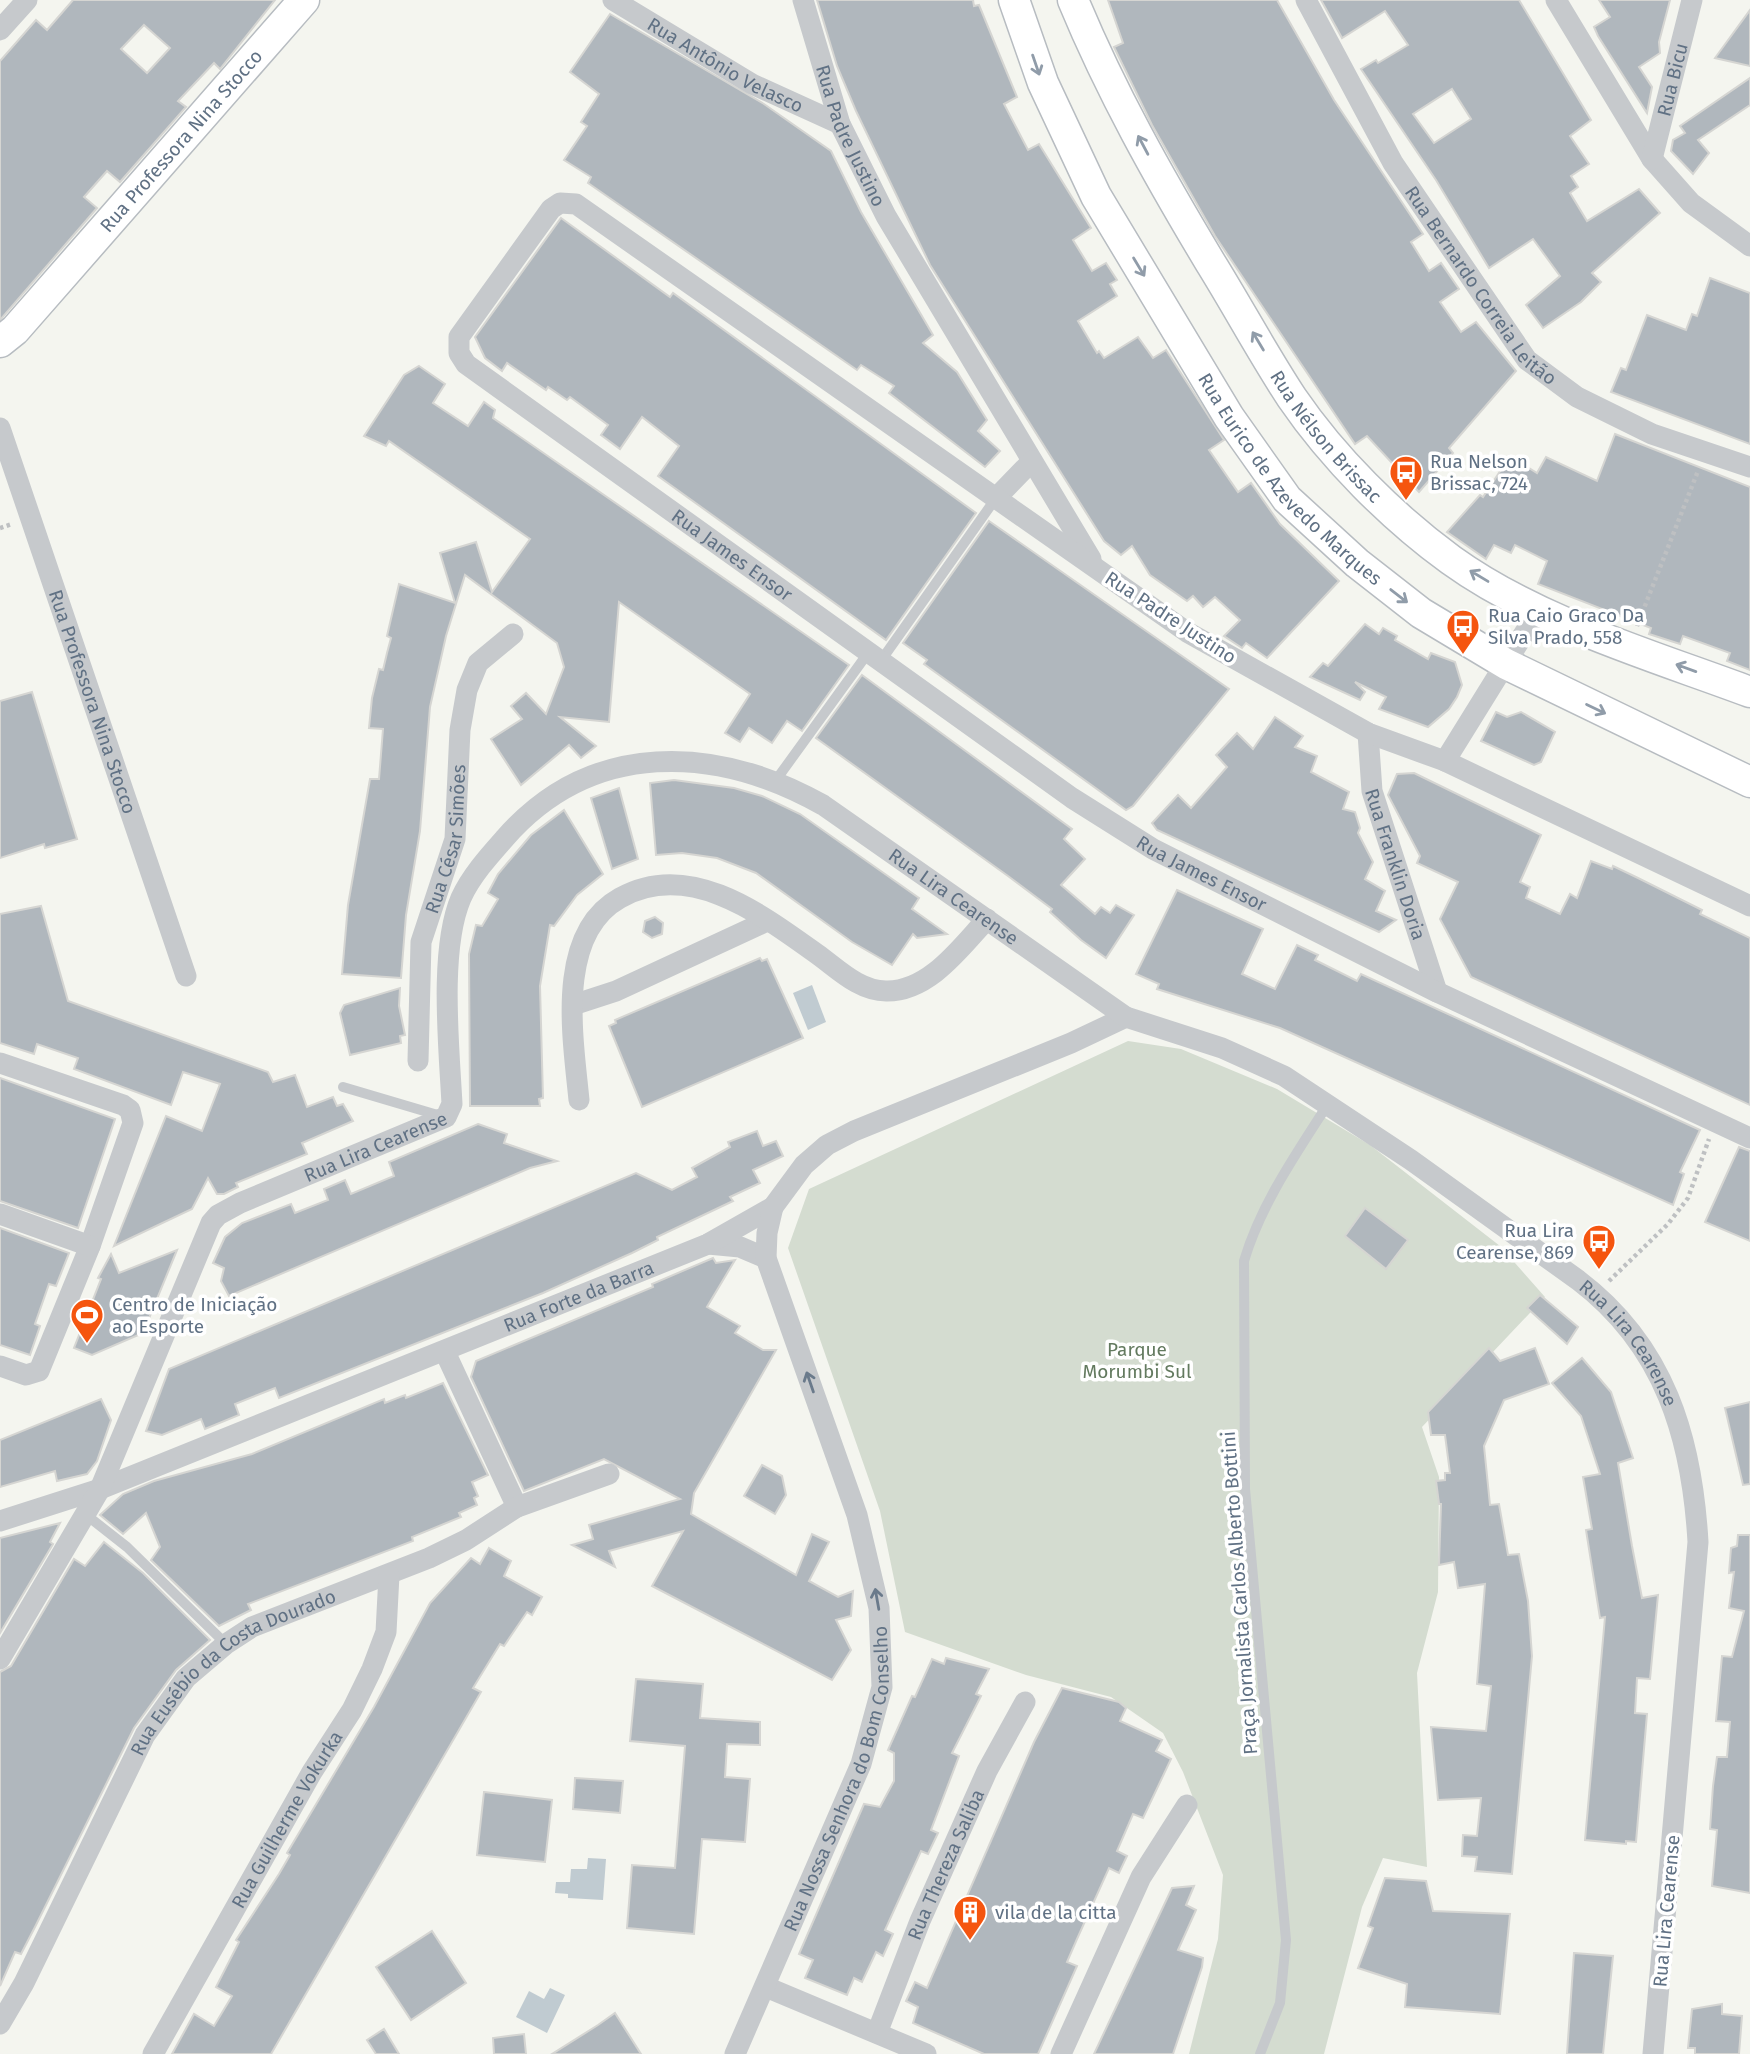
<svg xmlns="http://www.w3.org/2000/svg" width="1750" height="2054" viewBox="0 0 1750 2054" font-family="'Fira Sans',sans-serif">
  <style>
    .green { fill: #d4dcd0 }
    .water { fill: #c0cbd1 }
    .building { fill: #b0b7bd; stroke: #d5d5d2; stroke-width: 2; fill-rule: evenodd }
    .lines { fill: none; stroke-linecap: round; stroke-linejoin: round }
    .secondary-casing { stroke: #b7bcc1; stroke-width: 33 }
    .path { stroke: #bec0c2; stroke-width: 4.5; stroke-dasharray: 3.5 3.5; stroke-linecap: butt }
    .lane { stroke: #c6c9cc; stroke-width: 10 }
    .street { stroke: #c6c9cc; stroke-width: 21 }
    .secondary { stroke: #fff; stroke-width: 30 }
    .oneway { stroke: #909ca9 }
    .oneway2 { stroke: #6a7a8b }
    .labels { text-anchor: middle; stroke-width: 7; stroke-linejoin: round; paint-order: stroke }
    .street-label { font-size: 19px; fill: #607184; stroke: #fff }
    .poi-label { font-size: 19px; fill: #607184; stroke: #fff; text-anchor: start }
    .park-label { font-size: 19px; fill: #637a5f; stroke: #fff }
  </style>
  <rect width="100%" height="100%" fill="#f4f5ef"/>
  <polygon class="green" points="1128,1041 1181,1049 1277,1089 1370,1145 1500,1246 1545,1297 1422,1427 1439,1477 1438,1592 1417,1673 1427,1867 1383,1858 1362,1907 1324,2054 1189,2054 1218,1939 1223,1875 1183,1772 1163,1733 1111,1697 1026,1675 905,1632 880,1511 788,1248 809,1189"/>
  <g class="water">
    <polygon points="812,985 826,1022 808,1030 793,993"/>
    <polygon points="588,1858 606,1859 603,1900 568,1898 568,1894 555,1893 556,1882 570,1882 571,1869 587,1869"/>
    <polygon points="550,1988 565,1995 547,2033 516,2017 529,1991 544,1999"/>
  </g>
  <g class="building">
    <path d="M73 0H275L220 69 214 63 178 101 186 107 120 182 107 171 84 197 97 208 0 320V61L36 20 47 30ZM144 25 170 48 147 73 121 49Z"/>
    <polygon points="817,0 973,0 974,6 979,5 1017,97 1004,104 1028,150 1039,144 1091,228 1073,240 1092,271 1106,263 1117,280 1110,284 1117,296 1078,321 1097,353 1099,351 1104,358 1138,337 1153,358 1166,350 1224,440 1209,450 1238,492 1251,483 1280,524 1339,581 1267,658 1246,643 1242,648 1224,636 1240,620 1215,597 1203,607 1193,596 1187,601 1150,575 1132,546 1121,555 1104,541 930,265 856,111 837,66"/>
    <polygon points="1108,0 1277,0 1334,100 1423,234 1411,242 1429,271 1441,263 1459,289 1440,302 1461,332 1476,322 1516,371 1449,448 1453,453 1419,492 1367,436 1355,444 1215,236 1152,125 1114,47 1123,43"/>
    <path d="M1321 0H1519L1591 120 1570 136 1589 164 1571 176 1578 187 1570 193 1587 221 1639 189 1660 213 1592 273 1601 282 1581 302 1543 328 1526 305 1560 276 1533 239 1489 268 1436 180 1361 69 1376 60 1378 63 1408 45 1385 11 1342 38ZM1452 89 1471 119 1434 143 1413 114Z"/>
    <polygon points="1599,0 1670,0 1659,42 1660,53 1639,67 1652,87 1647,113 1598,36 1594,27 1610,17"/>
    <polygon points="1750,10 1750,66 1715,58"/>
    <polygon points="610,14 764,104 831,151 861,212 933,335 923,343 957,372 987,420 978,431 1000,451 985,467 889,393 894,386 861,365 857,370 588,183 591,177 564,160 587,126 581,122 599,94 570,72"/>
    <polygon points="1750,78 1750,105 1698,140 1709,153 1693,174 1671,151 1673,140 1685,133 1680,126"/>
    <polygon points="561,218 670,297 673,293 976,513 886,640 658,476 679,446 642,417 620,449 601,435 608,425 570,397 567,400 548,387 546,390 507,363 502,371 485,358 475,337"/>
    <polygon points="1710,278 1750,293 1750,444 1611,392 1621,368 1626,370 1647,315 1686,330 1692,314 1697,316"/>
    <polygon points="419,366 445,384 433,403 468,426 484,402 495,410 493,418 849,665 802,731 787,721 772,743 749,728 740,742 725,733 750,694 619,602 609,722 560,717 596,746 581,758 569,745 521,785 491,739 522,719 511,706 526,693 546,714 564,667 557,643 465,575 446,636 430,707 420,831 406,915 401,978 342,974 348,905 370,779 379,779 383,729 369,728 372,698 379,669 383,670 387,653 391,638 387,636 399,584 455,603 440,553 476,542 492,592 530,539 389,441 386,446 364,436 404,375"/>
    <polygon points="1615,434 1750,487 1750,670 1727,661 1730,653 1683,636 1680,644 1649,634 1651,628 1538,584 1547,561 1515,545 1511,553 1494,545 1486,559 1447,532 1480,495 1483,497 1510,456 1537,473 1546,457 1597,481"/>
    <polygon points="989,521 1229,689 1133,806 1126,810 924,664 927,660 903,643"/>
    <polygon points="1365,624 1379,634 1383,628 1397,636 1395,640 1428,659 1431,653 1455,662 1462,685 1457,697 1449,709 1428,727 1379,709 1386,697 1355,682 1365,692 1360,700 1310,677 1323,663 1328,666"/>
    <polygon points="862,675 1072,829 1064,839 1085,859 1061,885 1095,914 1101,907 1110,913 1116,905 1134,915 1106,958 1081,940 1050,912 1052,909 1008,876 816,738"/>
    <polygon points="32,692 77,839 45,848 44,844 0,858 0,701"/>
    <polygon points="1496,712 1507,717 1521,712 1555,732 1541,762 1534,765 1481,741"/>
    <polygon points="1275,717 1303,736 1295,747 1317,756 1311,772 1349,792 1343,809 1355,812 1360,828 1358,833 1373,862 1365,879 1385,891 1376,911 1396,920 1379,932 1157,830 1152,823 1178,795 1191,808 1227,767 1216,755 1237,733 1253,749"/>
    <polygon points="1414,773 1541,835 1520,882 1530,887 1526,898 1560,914 1570,894 1577,898 1591,861 1612,869 1613,866 1638,878 1702,910 1700,914 1750,938 1750,1105 1471,977 1440,919 1458,882 1417,863 1420,856 1388,795 1397,774"/>
    <polygon points="674,780 734,788 762,796 800,814 919,898 912,909 947,934 917,938 913,934 892,965 852,942 756,873 717,858 682,853 656,855 650,783"/>
    <polygon points="619,788 638,859 612,869 591,798"/>
    <polygon points="564,810 603,874 577,895 554,926 550,925 540,986 543,1098 539,1099 540,1106 470,1106 469,954 476,925 482,926 498,899 488,893 498,874 531,835"/>
    <polygon points="1177,890 1263,929 1242,974 1275,989 1297,945 1318,955 1315,960 1357,981 1361,974 1700,1130 1680,1172 1684,1174 1673,1205 1280,1028 1157,989 1159,984 1136,974"/>
    <polygon points="41,906 68,1001 268,1072 273,1082 295,1075 307,1107 333,1097 337,1106 343,1104 353,1121 302,1143 307,1154 236,1183 238,1187 224,1194 217,1194 208,1178 192,1209 114,1246 166,1116 202,1131 220,1084 183,1072 171,1105 74,1069 78,1058 37,1044 34,1054 0,1043 0,914"/>
    <polygon points="655,917 663,923 662,934 652,938 643,932 645,921"/>
    <polygon points="760,958 762,961 767,959 803,1038 642,1107 609,1026 616,1023 615,1020"/>
    <polygon points="400,988 399,1006 405,1035 400,1036 401,1043 350,1055 340,1013 344,1005"/>
    <polygon points="0,1078 115,1119 78,1228 0,1201"/>
    <polygon points="478,1124 507,1134 504,1143 557,1161 530,1168 229,1296 221,1281 224,1268 213,1263 225,1237 242,1223 291,1204 295,1213 328,1200 324,1189 345,1180 351,1194 394,1176 389,1162"/>
    <polygon points="757,1131 763,1146 776,1141 783,1156 753,1170 760,1183 730,1197 733,1201 657,1237 658,1240 632,1253 543,1293 279,1398 275,1388 235,1404 239,1415 205,1429 201,1419 162,1435 146,1431 169,1369 636,1173 672,1190 697,1177 692,1168 730,1147 728,1142"/>
    <polygon points="1739,1147 1750,1151 1750,1241 1705,1222"/>
    <polygon points="1365,1208 1408,1240 1386,1269 1345,1236"/>
    <polygon points="0,1228 69,1253 56,1286 49,1284 35,1324 40,1326 30,1355 0,1345"/>
    <polygon points="177,1250 143,1333 92,1355 74,1348 101,1279 98,1278 111,1254 119,1273"/>
    <polygon points="713,1258 716,1263 735,1260 707,1307 740,1326 735,1333 763,1350 776,1350 694,1493 691,1514 796,1575 812,1534 829,1542 809,1581 838,1597 853,1591 851,1616 836,1620 851,1650 832,1680 652,1586 683,1531 609,1551 615,1567 572,1545 593,1539 589,1525 680,1499 604,1459 524,1491 471,1377 476,1361 653,1287 652,1284"/>
    <polygon points="1540,1295 1578,1327 1567,1344 1527,1308"/>
    <polygon points="1489,1348 1500,1361 1535,1348 1549,1384 1504,1400 1484,1446 1490,1505 1499,1504 1508,1555 1519,1554 1528,1601 1532,1656 1512,1874 1475,1871 1477,1857 1462,1856 1463,1835 1477,1836 1481,1798 1438,1800 1431,1727 1486,1731 1491,1686 1477,1684 1485,1584 1458,1588 1454,1562 1439,1565 1441,1504 1439,1504 1436,1481 1445,1480 1445,1473 1450,1473 1445,1435 1431,1435 1428,1412"/>
    <polygon points="1582,1358 1611,1392 1633,1458 1618,1463 1632,1546 1642,1598 1658,1595 1650,1679 1637,1678 1635,1713 1647,1714 1636,1842 1626,1841 1626,1844 1585,1840 1605,1617 1600,1618 1586,1530 1592,1529 1583,1477 1600,1474 1581,1416 1552,1383"/>
    <polygon points="443,1383 488,1475 472,1482 478,1496 474,1498 477,1505 459,1513 461,1517 412,1537 413,1541 248,1604 251,1610 219,1626 151,1560 160,1547 146,1513 123,1534 100,1515 123,1494 154,1481 252,1454 384,1399 385,1403 405,1395 406,1398"/>
    <polygon points="101,1399 111,1420 97,1461 87,1474 57,1481 55,1471 0,1487 0,1440"/>
    <polygon points="1750,1402 1750,1484 1743,1485 1725,1408"/>
    <polygon points="762,1465 782,1476 786,1495 775,1514 744,1496"/>
    <polygon points="60,1523 50,1542 53,1544 0,1633 0,1538"/>
    <polygon points="1738,1535 1750,1535 1750,1893 1712,1886 1717,1830 1710,1829 1713,1786 1717,1757 1727,1757 1730,1722 1716,1721 1722,1656 1732,1657 1744,1611 1729,1608 1734,1572 1729,1573 1731,1548 1737,1546"/>
    <polygon points="104,1542 143,1573 210,1640 176,1670 134,1728 36,1925 21,1954 15,1952 0,1986 0,1672 11,1666 74,1559 85,1566"/>
    <polygon points="489,1548 511,1561 504,1576 542,1597 532,1615 527,1612 504,1646 500,1644 473,1688 481,1692 271,2054 172,2054 194,2014 214,2026 232,1996 216,1987 239,1942 236,1940 279,1874 290,1855 287,1853 374,1707 430,1603 471,1558 480,1564"/>
    <polygon points="946,1658 989,1669 976,1694 981,1696 952,1753 959,1756 931,1830 938,1833 928,1854 921,1851 885,1930 893,1934 883,1956 876,1952 862,1982 854,1978 847,1995 805,1978 813,1960 799,1954 864,1804 880,1807 894,1781 894,1753 888,1750 912,1696 915,1697 932,1659 944,1664"/>
    <polygon points="636,1679 703,1684 700,1718 760,1722 760,1745 727,1744 725,1777 750,1779 745,1842 702,1839 694,1934 627,1928 632,1865 675,1868 685,1746 630,1741"/>
    <polygon points="1062,1688 1119,1702 1126,1708 1120,1721 1162,1740 1156,1751 1171,1759 1143,1818 1133,1814 1117,1851 1127,1856 1119,1873 1109,1868 1077,1939 1067,1962 1077,1966 1038,2054 984,2054 913,2023 918,2007 906,2001 915,1982 927,1988 1034,1742"/>
    <polygon points="575,1778 623,1781 620,1813 573,1809"/>
    <polygon points="484,1792 552,1800 545,1862 477,1855"/>
    <polygon points="1385,1878 1426,1881 1433,1911 1510,1914 1500,2014 1405,2007 1407,1984 1358,1968 1373,1928 1368,1926"/>
    <polygon points="1194,1886 1186,1905 1196,1910 1178,1950 1203,1958 1202,1967 1173,2054 1094,2054 1172,1888"/>
    <polygon points="432,1931 466,1983 411,2020 376,1967"/>
    <polygon points="1574,1953 1613,1956 1603,2054 1567,2054"/>
    <polygon points="1722,2004 1722,2014 1742,2016 1739,2054 1695,2054 1695,2048 1688,2048 1692,2009"/>
    <polygon points="615,2013 641,2054 552,2054 598,2025"/>
    <polygon points="384,2029 399,2054 376,2054 367,2040"/>
    <polygon points="524,2034 526,2054 494,2054 493,2038"/>
  </g>
  <g class="lines">
    <defs>
      <g id="secondary">
        <path id="s15" d="M1014 0 1043 83 1096 196 1229 417 1287 499 1357 563 1421 613 1506 664 1750 782"/>
        <path id="s16" d="M1073 0C1111 92 1159 177 1210 262 1238 307 1263 354 1292 398 1333 458 1392 517 1451 560 1537 622 1651 655 1750 692"/>
        <path id="s17" d="M0 342 15 330 304 0"/>
      </g>
    </defs>
    <use href="#secondary" class="secondary-casing"/>
    <g class="path">
      <polyline points="0,528 12,524"/>
      <polyline points="1637,626 1698,471"/>
      <polyline points="1609,1281 1668,1224 1688,1198 1709,1139"/>
    </g>
    <g class="lane">
      <polyline points="880,662 996,498"/>
      <polyline points="776,780 868,653"/>
      <polyline points="343,1087 441,1116"/>
      <polyline points="85,1514 127,1547 226,1644"/>
      <path d="M1260 2054 1280 2003 1286 1940 1245 1489 1244 1261C1261 1204 1296 1154 1328 1104"/>
    </g>
    <g class="street">
      <path id="s1" d="M613 0 752 84 840 124"/>
      <path id="s2" d="M803 0 840 124 886 216 1091 559"/>
      <path id="s3" d="M1306 0 1393 163 1527 360 1577 397 1652 434 1750 467"/>
      <polyline points="1556,0 1652,159 1691,203 1750,246"/>
      <polyline points="0,30 27,0"/>
      <path id="s4" d="M1652 159 1692 0"/>
      <path id="s5" d="M0 428 186 976"/>
      <polyline points="996,498 1032,461"/>
      <path id="s6" d="M1368 733 1372 791 1437 992"/>
      <polyline points="1445,761 1538,611"/>
      <path id="s7" d="M1750 906 1445 761 1368 733 1187 632 576 204 560 203 551 209 459 337V353L466 364 1072 798 1153 849 1437 992 1750 1138"/>
      <polyline points="573,1005 616,991 767,921"/>
      <path id="s8" d="M418 1061 421 942 455 839 460 730 467 690 478 663 513 634"/>
      <polyline points="0,1063 123,1105 130,1110 133,1123 90,1246 39,1371 26,1375 0,1366"/>
      <path d="M579 1100C573 1038 555 934 620 898 689 859 761 914 817 954 838 969 859 991 886 991 929 992 961 947 987 919"/>
      <polyline points="0,1214 90,1246"/>
      <polyline points="708,1244 740,1247 766,1258"/>
      <polyline points="445,1352 517,1507"/>
      <path id="s9" d="M0 1521 100 1489 708 1244 773 1207 804 1165 827 1145 854 1131 1071 1043 1126 1017"/>
      <path id="s10" d="M0 1659 100 1489 211 1223 218 1215 240 1203 446 1117 452 1104C449 1047 439 949 461 898 471 876 489 856 505 838 592 739 716 745 823 805L1126 1017 1222 1048 1284 1076 1411 1160 1578 1280C1665 1346 1692 1438 1698 1542L1653 2054"/>
      <polyline points="766,1987 926,2054"/>
      <path id="s11" d="M0 2024 24 1983 145 1735 186 1678 226 1644 252 1627 429 1558 466 1540 517 1507 609 1474"/>
      <path id="s12" d="M877 2033 920 1921 987 1771 1025 1702"/>
      <path id="s13" d="M153 2054 312 1772 352 1710 372 1669 386 1632 389 1575"/>
      <path id="s14" d="M735 2054 861 1764 882 1687 879 1608 857 1515 766 1258 767 1233 773 1207"/>
      <polyline points="1061,2054 1141,1877 1187,1805"/>
    </g>
    <use href="#secondary" class="secondary"/>
  </g>
  <defs><path id="oneway-shaft" d="M-6 0H5M1.5-3L5.5 0L1.5 3" fill="none" stroke-width="1.6" stroke-linecap="round" stroke-linejoin="round" transform="scale(1.75)"/></defs>
  <g class="oneway">
    <use href="#oneway-shaft" transform="translate(1036 65) rotate(71)"/>
    <use href="#oneway-shaft" transform="translate(1143 145) rotate(-118)"/>
    <use href="#oneway-shaft" transform="translate(1139 267) rotate(59)"/>
    <use href="#oneway-shaft" transform="translate(1258 341) rotate(-121)"/>
    <use href="#oneway-shaft" transform="translate(1479 576) rotate(-149)"/>
    <use href="#oneway-shaft" transform="translate(1399 596) rotate(38)"/>
    <use href="#oneway-shaft" transform="translate(1686 668) rotate(-160)"/>
    <use href="#oneway-shaft" transform="translate(1596 709) rotate(26)"/>
  </g>
  <g class="oneway2">
    <use href="#oneway-shaft" transform="translate(810 1382) rotate(-109)"/>
    <use href="#oneway-shaft" transform="translate(877 1599) rotate(-100)"/>
  </g>
  <defs>
    <symbol id="bus-pin" viewBox="-11 -11 22 30"><path d="M0 17L-7.5 6A9.5 9.5 0 1 1 7.5 6Z" fill="#f5550f" stroke="#fff"/><path d="M-5-6H5V4H4V6H2V4H-2V6H-4V4H-5ZM-3.5-4V0h7V-4ZM-3.5 1.2v1.5H-2V1.2ZM2 1.2v1.5H3.5V1.2Z" fill="#fff"/></symbol>
    <symbol id="stadium-pin" viewBox="-11 -11 22 30"><path d="M0 17L-7.5 6A9.5 9.5 0 1 1 7.5 6Z" fill="#f5550f" stroke="#fff"/><path d="M0-5a6.5 5 0 1 0 0 10a6.5 5 0 1 0 0-10ZM-3.5-1.8h7v3.6h-7Z" fill="#fff"/></symbol>
    <symbol id="building-pin" viewBox="-11 -11 22 30"><path d="M0 17L-7.5 6A9.5 9.5 0 1 1 7.5 6Z" fill="#f5550f" stroke="#fff"/><path d="M-4-6H4V6H1V3H-1V6H-4ZM-2.5-4.3h1.7v1.8h-1.7ZM.8-4.3h1.7v1.8H.8ZM-2.5-1h1.7V.8h-1.7ZM.8-1h1.7V.8H.8Z" fill="#fff"/></symbol>
  </defs>
  <g fill-rule="evenodd">
    <use href="#bus-pin" x="1387" y="453" width="38" height="52"/>
    <use href="#bus-pin" x="1444" y="607" width="38" height="52"/>
    <use href="#bus-pin" x="1580" y="1222" width="38" height="52"/>
    <use href="#stadium-pin" x="68" y="1296" width="38" height="52"/>
    <use href="#building-pin" x="951" y="1893" width="38" height="52"/>
  </g>
  <g class="labels">
    <g class="street-label">
      <text dy="7" stroke="none"><textPath href="#s1" startOffset="130">Rua Antônio Velasco</textPath></text>
      <text dy="7" stroke="none"><textPath href="#s4" startOffset="82">Rua Bicu</textPath></text>
      <text dy="7" stroke="none"><textPath href="#s2" startOffset="144">Rua Padre Justino</textPath></text>
      <text dy="7" stroke="none"><textPath href="#s17" startOffset="271">Rua Professora Nina Stocco</textPath></text>
      <text dy="7" stroke="none"><textPath href="#s3" startOffset="336">Rua Bernardo Correia Leitão</textPath></text>
      <text dy="7" stroke="none"><textPath href="#s16" startOffset="506">Rua Nélson Brissac</textPath></text>
      <text dy="7" stroke="none"><textPath href="#s15" startOffset="558">Rua Eurico de Azevedo Marques</textPath></text>
      <text dy="7" stroke="none"><textPath href="#s7" startOffset="1914">Rua James Ensor</textPath></text>
      <text transform="translate(1171 617) rotate(33)" y="7">Rua Padre Justino</text>
      <text dy="7" stroke="none"><textPath href="#s5" startOffset="289">Rua Professora Nina Stocco</textPath></text>
      <text dy="7" stroke="none"><textPath href="#s8" startOffset="226">Rua César Simões</textPath></text>
      <text dy="7" stroke="none"><textPath href="#s6" startOffset="135">Rua Franklin Doria</textPath></text>
      <text dy="7" stroke="none"><textPath href="#s7" startOffset="2482">Rua James Ensor</textPath></text>
      <text dy="7" stroke="none"><textPath href="#s10" startOffset="1549">Rua Lira Cearense</textPath></text>
      <text dy="7" stroke="none"><textPath href="#s10" startOffset="668">Rua Lira Cearense</textPath></text>
      <text dy="7" stroke="none"><textPath href="#s9" startOffset="621">Rua Forte da Barra</textPath></text>
      <text dy="7" stroke="none"><textPath href="#s10" startOffset="2368">Rua Lira Cearense</textPath></text>
      <text transform="translate(1239 1593) rotate(-94)" y="7">Praça Jornalista Carlos Alberto Bottini</text>
      <text dy="7" stroke="none"><textPath href="#s11" startOffset="434">Rua Eusébio da Costa Dourado</textPath></text>
      <text dy="7" stroke="none"><textPath href="#s14" startOffset="296">Rua Nossa Senhora do Bom Conselho</textPath></text>
      <text dy="7" stroke="none"><textPath href="#s13" startOffset="270">Rua Guilherme Vokurka</textPath></text>
      <text dy="7" stroke="none"><textPath href="#s12" startOffset="182">Rua Thereza Saliba</textPath></text>
      <text transform="translate(1666 1911) rotate(-85)" y="7">Rua Lira Cearense</text>
    </g>
    <g class="poi-label">
      <text x="1430" y="468">Rua Nelson<tspan x="1430" dy="22">Brissac, 724</tspan></text>
      <text x="1488" y="622">Rua Caio Graco Da<tspan x="1488" dy="22">Silva Prado, 558</tspan></text>
      <text x="1574" y="1237" text-anchor="end">Rua Lira<tspan x="1574" dy="22">Cearense, 869</tspan></text>
      <text x="112" y="1311">Centro de Iniciação<tspan x="112" dy="22">ao Esporte</tspan></text>
      <text x="995" y="1919">vila de la citta</text>
    </g>
    <g class="park-label">
      <text x="1137" y="1356">Parque<tspan x="1137" dy="22">Morumbi Sul</tspan></text>
    </g>
  </g>
</svg>
